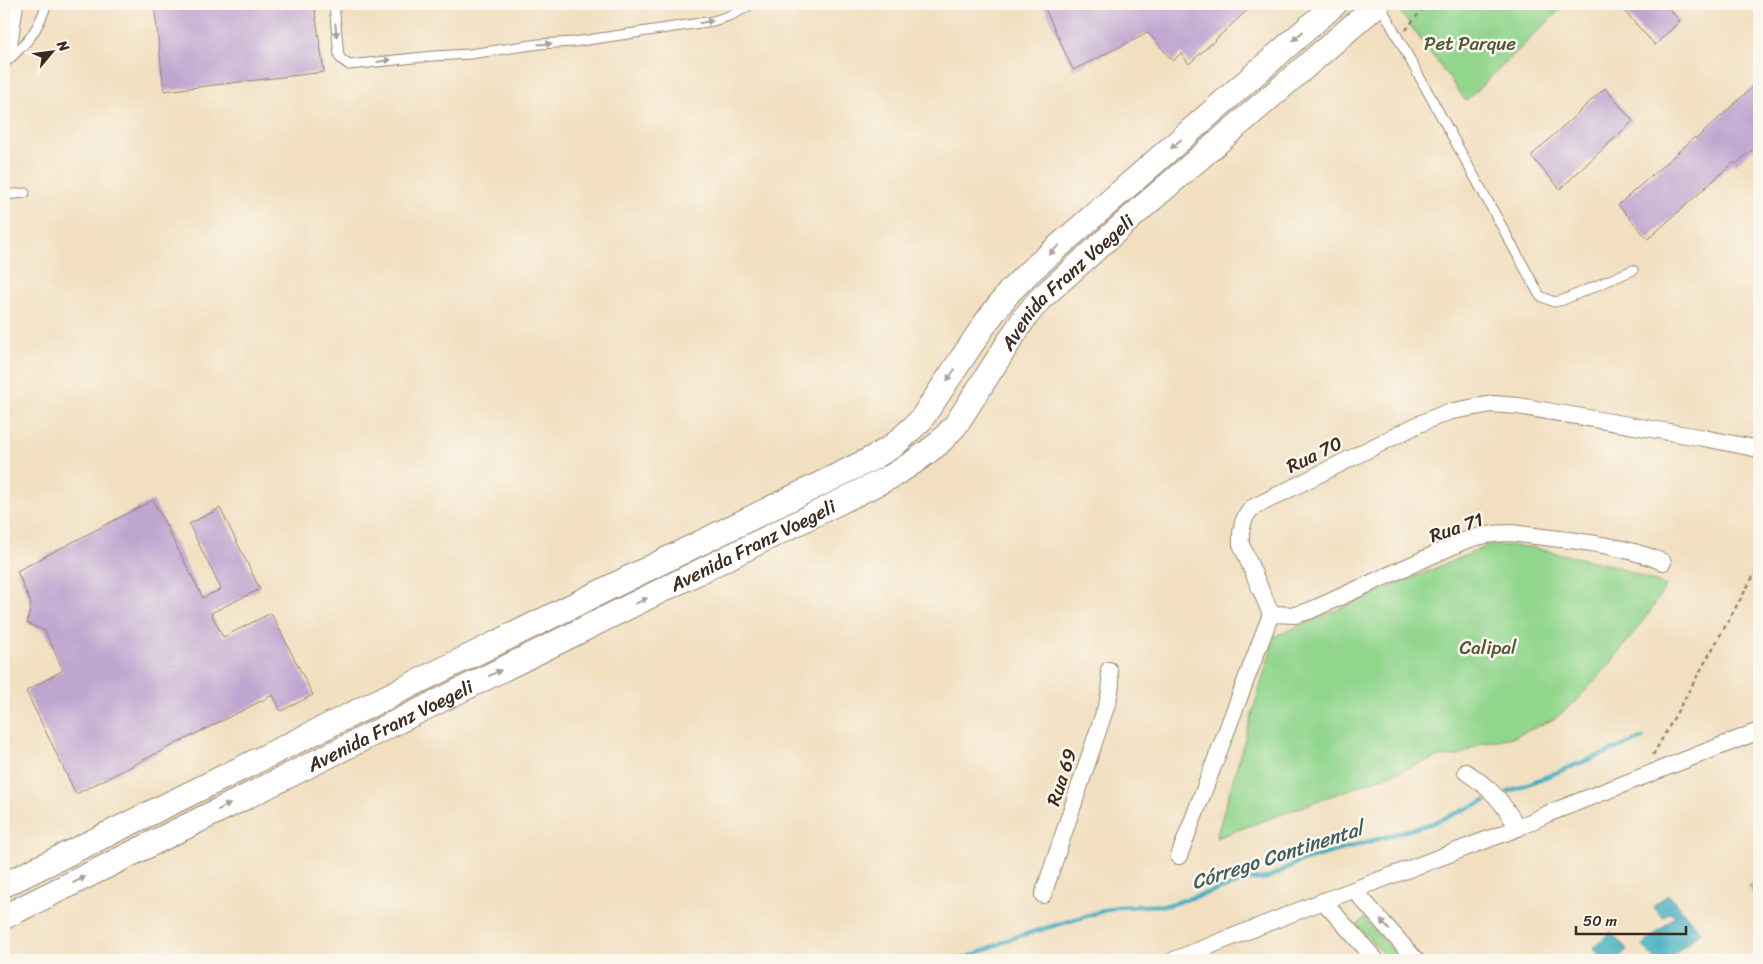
<svg xmlns="http://www.w3.org/2000/svg" width="1763" height="964" viewBox="0 0 1763 964" font-family="Sriracha,sans-serif">
  <style>
    .green { fill: #92d68e; stroke: #668056 }
    .water { fill: #41adbf; stroke: #3e6c6e }
    .lines { fill: none; stroke-linecap: round; stroke-linejoin: round }
    .stream { stroke: #41adbf; stroke-width: 4.5 }
    .building { fill: #bfa6d0 }
    .lane-casing { stroke: #96846f; stroke-width: 11 }
    .street-casing { stroke: #96846f; stroke-width: 18 }
    .secondary-casing { stroke: #96846f; stroke-width: 26 }
    .primary-casing { stroke: #96846f; stroke-width: 28 }
    .path { stroke: #96846f; stroke-width: 2.5; stroke-dasharray: 4 4; stroke-linecap: butt }
    .lane { stroke: #fff; stroke-width: 9 }
    .street { stroke: #fff; stroke-width: 16 }
    .secondary { stroke: #fff; stroke-width: 24 }
    .primary { stroke: #fff; stroke-width: 26 }
    .oneway { fill: #a79f9a }
    .labels { text-anchor: middle; stroke-width: 5; stroke-linejoin: round; paint-order: stroke }
    .park-label { font-size: 19px; fill: #51553a; stroke: #fbf7ec }
    .street-label { font-size: 19px; fill: #3b2a1e; stroke: #fbf7ec }
    .water-label { font-size: 20px; font-style: italic; fill: #3d5e5e; stroke: #fbf7ec }
  </style>
  <rect width="100%" height="100%" fill="#fbf7ec"/>
  <filter id="ink" filterUnits="userSpaceOnUse"><feTurbulence type="fractalNoise" baseFrequency=".02" numOctaves="2"/><feDisplacementMap in="SourceGraphic" scale="10" xChannelSelector="R" yChannelSelector="G"/><feConvolveMatrix kernelMatrix="1 2 1 2 8 2 1 2 1" color-interpolation-filters="sRGB"/></filter>
  <filter id="wash" filterUnits="userSpaceOnUse"><feTurbulence type="fractalNoise" baseFrequency=".0096" numOctaves="4" result="noise"/><feDisplacementMap in="SourceGraphic" scale="20" xChannelSelector="R" yChannelSelector="G"/><feGaussianBlur stdDeviation="1.12" result="paint"/><feColorMatrix in="noise" values="0 0 0 0 0 0 0 0 0 0 0 0 0 0 0 0 0 1.4 0 .05"/><feComposite in="paint" operator="in"/></filter>
  <g filter="url(#wash)">
    <rect width="100%" height="100%" fill="#f1dfc0"/>
    <g class="green">
      <polygon points="1406,4 1566,4 1466,101 1399,10"/>
      <polygon points="1490,545 1530,547 1615,566 1666,586 1649,613 1610,664 1574,703 1554,719 1516,736 1479,744 1459,756 1438,757 1216,838 1275,636"/>
      <polygon points="1759,876 1759,899 1748,886"/>
      <polygon points="1364,918 1401,960 1389,960 1357,925"/>
    </g>
    <g class="water">
      <polygon points="1668,894 1701,932 1668,960 1656,960 1642,945 1675,916 1671,912 1663,918 1653,907"/>
      <polygon points="1611,932 1627,950 1616,960 1604,960 1593,948"/>
    </g>
    <g class="lines">
      <g class="stream">
        <polyline points="1508,792 1643,738"/>
        <polyline points="961,960 1013,938 1116,907 1168,905 1249,880 1268,878 1298,862 1433,823 1485,801"/>
      </g>
    </g>
    <g id="blocks">
      <g class="building">
        <polygon points="154,4 314,4 324,72 164,91"/>
        <polygon points="1043,4 1254,4 1189,64 1181,53 1173,61 1148,33 1073,70"/>
        <polygon points="1618,4 1665,4 1680,21 1655,45"/>
        <polygon points="1759,81 1759,144 1736,164 1734,162 1648,239 1618,205 1695,137 1696,139"/>
        <polygon points="1605,88 1633,121 1560,189 1531,156"/>
        <polygon points="153,500 203,598 221,589 189,524 220,508 260,589 211,613 223,637 271,613 313,695 281,711 273,695 76,794 26,691 63,670 45,631 27,623 31,604 17,571"/>
      </g>
    </g>
  </g>
  <g filter="url(#ink)">
    <use href="#blocks" fill-opacity="0" stroke="#96846f" stroke-width="1"/>
    <g class="lines">
      <defs>
        <g id="lane">
          <polyline points="334,4 339,56 341,59 349,65 433,56 470,54 539,44 574,42 641,32 713,21 732,15 752,4"/>
          <polyline points="1380,5 1540,296 1554,302 1563,300 1633,270"/>
          <path d="M4 64C27 43 36 34 47 4"/>
          <polyline points="4,195 25,193"/>
        </g>
        <g id="street">
          <path d="M1271 614 1295 615 1309 611 1464 541C1480 535 1494 533 1511 533 1562 540 1615 542 1663 562"/>
          <path d="M1466 772C1493 790 1501 800 1518 828"/>
          <path d="M1179 856 1271 614 1241 544C1240 530 1242 519 1252 508L1419 424 1448 412 1492 404 1518 406 1704 438 1759 449"/>
          <polyline points="1354,890 1416,960"/>
          <polyline points="1043,895 1108,701 1111,685 1109,670"/>
          <polyline points="1323,901 1376,960"/>
          <polyline points="1174,960 1308,907 1518,828 1547,814 1759,731"/>
        </g>
        <g id="secondary">
          <polyline points="4,885 871,459 893,446 920,421 987,321 1010,291 1028,273 1335,4"/>
          <path id="s1" d="M4 917 892 476 914 462 938 444 955 426 1025 317 1040 299 1144 206 1378 4"/>
        </g>
        <polyline id="primary" points="4,45 10,4"/>
      </defs>
      <use href="#lane" class="lane-casing"/>
      <use href="#street" class="street-casing"/>
      <use href="#secondary" class="secondary-casing"/>
      <use href="#primary" class="primary-casing"/>
      <g class="path">
        <polyline points="1406,30 1415,18 1428,4"/>
        <polyline points="1653,755 1759,566"/>
      </g>
      <use href="#lane" class="lane"/>
      <use href="#street" class="street"/>
      <use href="#secondary" class="secondary"/>
      <use href="#primary" class="primary"/>
    </g>
    <defs><path id="oneway-solid" d="M-6-.8H1V-3.2L6.5 0L1 3.2V.8H-6Z" transform="scale(1.25)"/></defs>
    <g class="oneway">
      <use href="#oneway-solid" transform="translate(706 22) rotate(-10)"/>
      <use href="#oneway-solid" transform="translate(336 30) rotate(84)"/>
      <use href="#oneway-solid" transform="translate(1298 36) rotate(138)"/>
      <use href="#oneway-solid" transform="translate(545 44) rotate(-4)"/>
      <use href="#oneway-solid" transform="translate(384 61) rotate(-8)"/>
      <use href="#oneway-solid" transform="translate(1176 144) rotate(139)"/>
      <use href="#oneway-solid" transform="translate(1054 250) rotate(139)"/>
      <use href="#oneway-solid" transform="translate(951 375) rotate(124)"/>
      <use href="#oneway-solid" transform="translate(641 601) rotate(-26)"/>
      <use href="#oneway-solid" transform="translate(495 673) rotate(-26)"/>
      <use href="#oneway-solid" transform="translate(224 807) rotate(-26)"/>
      <use href="#oneway-solid" transform="translate(79 880) rotate(-27)"/>
      <use href="#oneway-solid" transform="translate(1385 925) rotate(-131)"/>
    </g>
  </g>
  <g class="labels">
    <g class="park-label">
      <text x="1470" y="50">Pet Parque</text>
      <text x="1488" y="654">Calipal</text>
    </g>
    <g class="street-label">
      <text dy="7" stroke="none"><textPath href="#s1" startOffset="1256">Avenida Franz Voegeli</textPath></text>
      <text transform="translate(1314 454) rotate(-26)" y="7">Rua 70</text>
      <text transform="translate(1456 527) rotate(-19)" y="7">Rua 71</text>
      <text dy="7" stroke="none"><textPath href="#s1" startOffset="836">Avenida Franz Voegeli</textPath></text>
      <text dy="7" stroke="none"><textPath href="#s1" startOffset="431">Avenida Franz Voegeli</textPath></text>
      <text transform="translate(1061 777) rotate(-72)" y="7">Rua 69</text>
    </g>
    <g class="water-label">
      <text transform="translate(1277 855) rotate(-18)" y="7">Córrego Continental</text>
    </g>
  </g>
  <rect width="1763" height="964" fill="none" stroke="#fbf7ec" stroke-width="20"/>
  <g transform="translate(52 52) rotate(61)" stroke="#fbf7ec" stroke-width="4" paint-order="stroke">
  <path d="M0-4L9 19L0 12L-9 19Z" fill="#3b2a1e"/>
  <text y="-8" font-size="14" font-weight="bold" text-anchor="middle" fill="#3b2a1e">N</text>
  </g>
  <path d="M1576 926v8h110v-8" fill="none" stroke="#3b2a1e" stroke-width="2.5"/>
  <text x="1583" y="926" font-size="15" fill="#3b2a1e" stroke="#fbf7ec" stroke-width="4" paint-order="stroke">50 m</text>
</svg>
